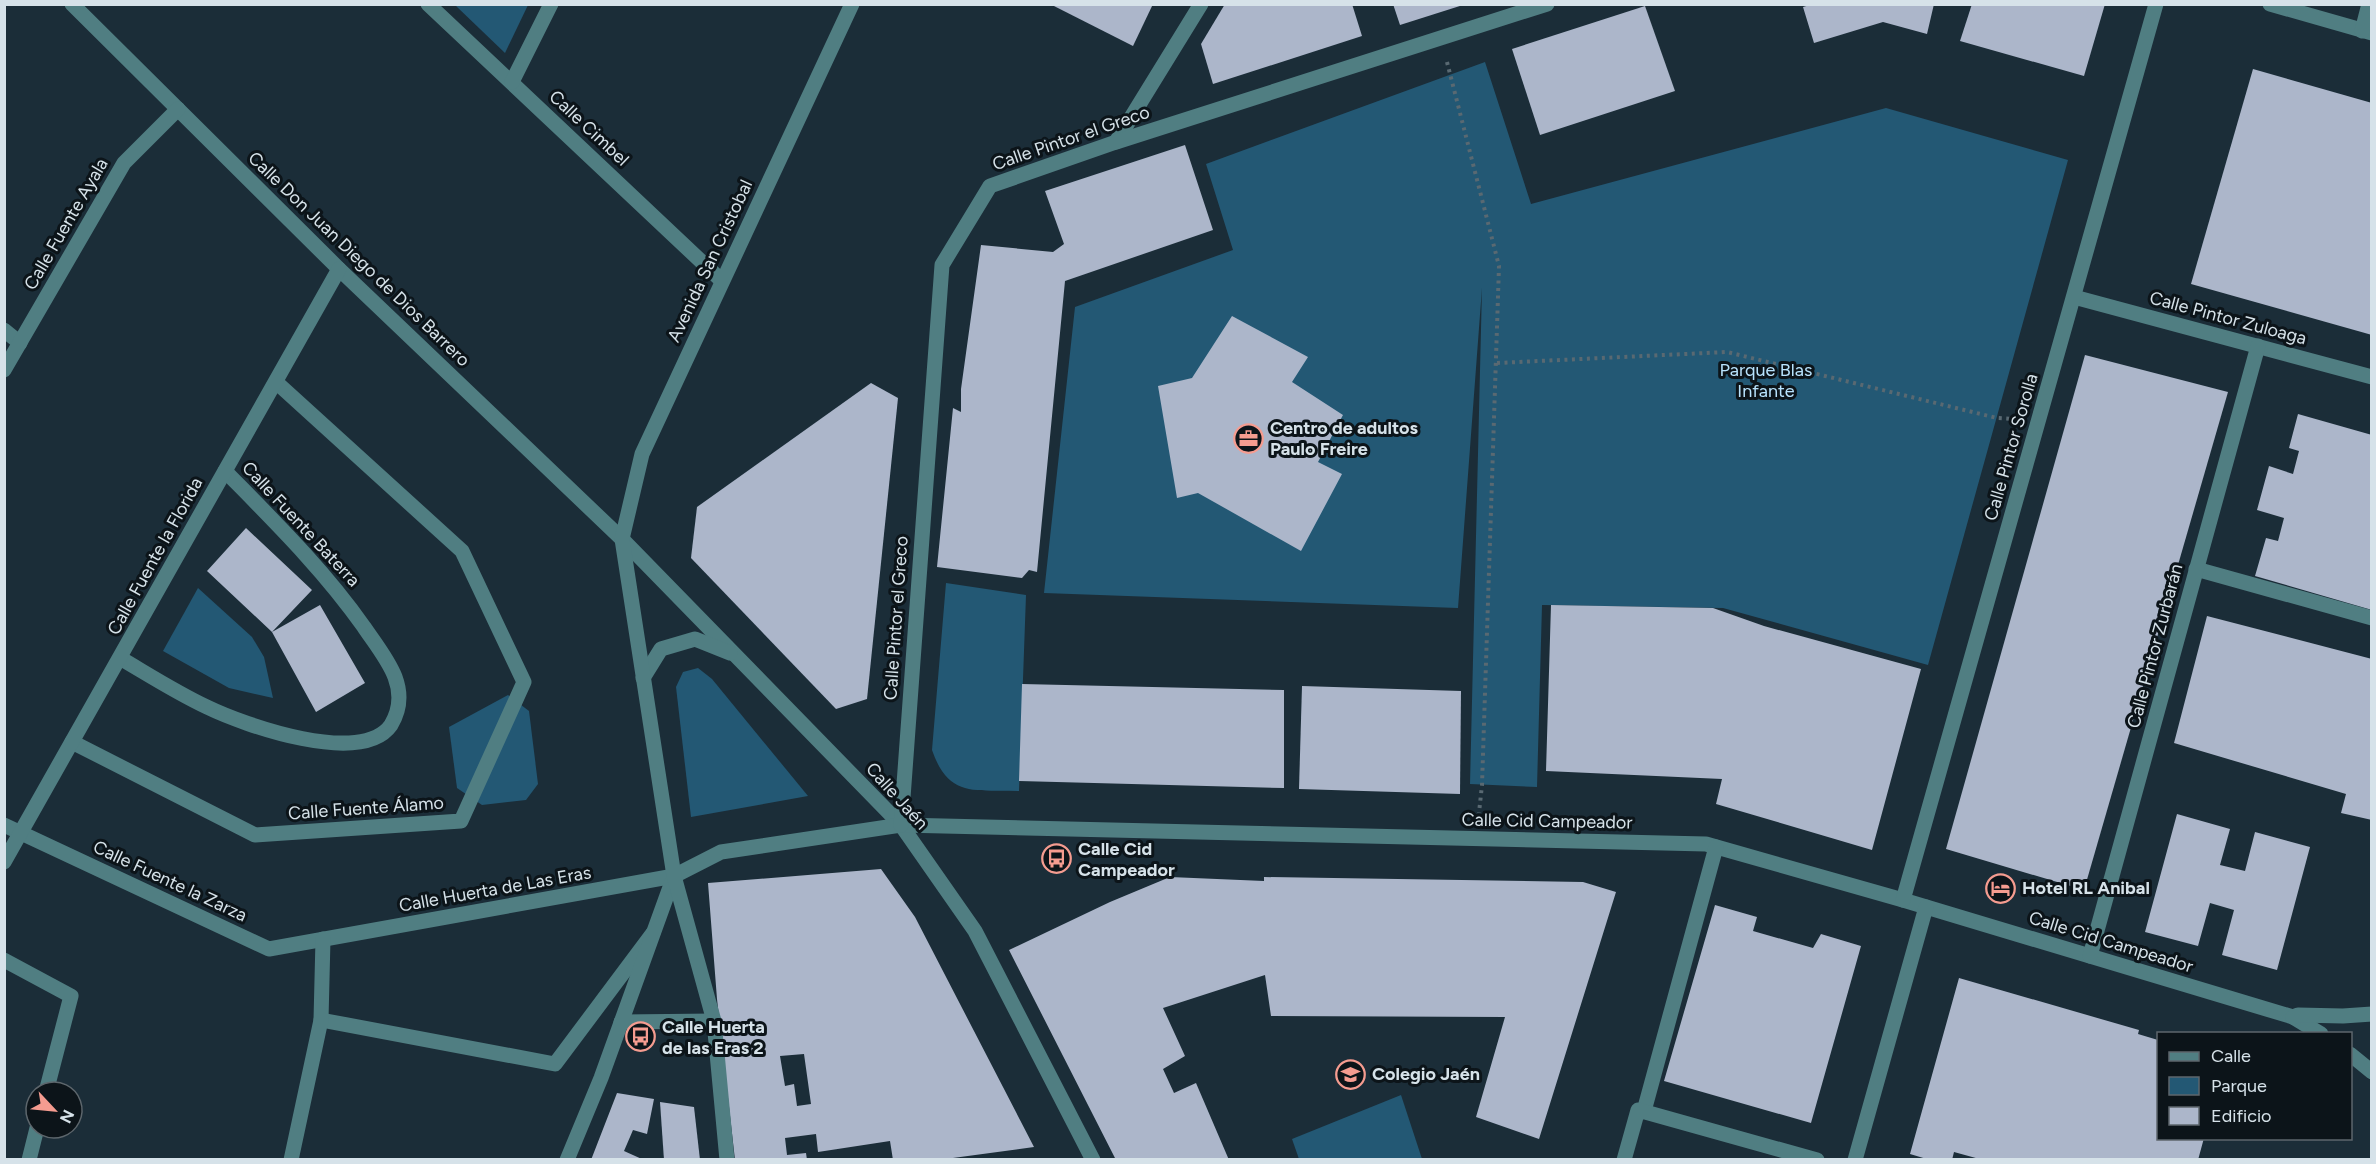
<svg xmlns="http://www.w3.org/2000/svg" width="2376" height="1164" viewBox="0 0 2376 1164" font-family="Figtree,sans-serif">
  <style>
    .green { fill: #235874 }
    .building { fill: #acb6ca; fill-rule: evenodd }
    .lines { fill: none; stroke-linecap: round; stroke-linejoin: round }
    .path { stroke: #596972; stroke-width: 4; stroke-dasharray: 3 4.5; stroke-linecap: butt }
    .minor { stroke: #507e82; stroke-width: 15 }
    .labels { text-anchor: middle; stroke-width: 6; stroke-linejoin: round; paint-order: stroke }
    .street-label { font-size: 18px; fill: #d6e2e9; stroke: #0c1419 }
    .park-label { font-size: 18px; fill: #b8e3fd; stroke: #0c1419 }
    .poi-label { font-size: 18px; font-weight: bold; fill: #d6e2e9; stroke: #0c1419; text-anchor: start }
  </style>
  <rect width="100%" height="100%" fill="#1b2d38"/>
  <g class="green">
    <polygon points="455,5 528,5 505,53"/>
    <polygon points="1485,62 1531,204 1886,108 2068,160 1928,665 1723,608 1542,605 1537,787 1470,784 1482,288 1458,608 1044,593 1075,307 1233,250 1206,164"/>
    <path d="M946 583 1026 595 1019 791C975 789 949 799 932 750Z"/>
    <polygon points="198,588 252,637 264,657 273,698 229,688 163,651"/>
    <polygon points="698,668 712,679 808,796 691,817 676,687 683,672"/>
    <polygon points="508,695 529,711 538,784 526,800 482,805 457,788 449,727"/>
    <polygon points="1401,1095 1422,1159 1299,1159 1292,1139"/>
  </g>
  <g class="building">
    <polygon points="1050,4 1153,4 1133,46"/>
    <polygon points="1225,4 1352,4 1362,36 1213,84 1201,44"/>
    <polygon points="1393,4 1463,4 1463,5 1400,25"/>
    <polygon points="1813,4 1934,4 1927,34 1883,22 1814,43 1803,7"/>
    <polygon points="1972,4 2105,4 2084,76 1960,41"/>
    <polygon points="1645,6 1675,91 1540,135 1512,49"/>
    <polygon points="2253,69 2372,103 2372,335 2191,284"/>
    <polygon points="1185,145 1213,230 1065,281 1037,572 1029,570 1022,578 937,567 953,408 961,412 961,389 981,245 1053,252 1064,244 1045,191"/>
    <polygon points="1232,316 1308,357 1292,382 1343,415 1318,462 1342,474 1301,551 1198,493 1177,498 1158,386 1192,378"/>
    <polygon points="2085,355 2228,392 2084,890 1946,849"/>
    <polygon points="871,383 898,398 867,699 836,709 691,558 697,507"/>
    <polygon points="2298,414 2372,435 2372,610 2255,576 2266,538 2278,541 2284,518 2257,510 2269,466 2293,474 2299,451 2289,448"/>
    <polygon points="246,528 312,590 272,632 320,605 365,683 316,712 272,632 207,571"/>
    <polygon points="1551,605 1713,608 1764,626 1921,669 1872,850 1716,804 1722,779 1546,771"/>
    <polygon points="2207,616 2372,659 2372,820 2341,813 2346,794 2174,743"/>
    <polygon points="1022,684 1284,690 1284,788 1019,781"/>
    <polygon points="1302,686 1461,691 1460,794 1299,789"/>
    <polygon points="2177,814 2230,829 2220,865 2245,871 2255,832 2310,847 2277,970 2222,955 2234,910 2210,903 2198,946 2145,932"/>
    <path d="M881 869 915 917 1034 1147 938 1160H893L890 1141 818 1152 816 1134 785 1138 787 1155 806 1153 807 1160H735L717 999 708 883ZM804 1054 811 1104 797 1106 794 1084 785 1086 780 1056Z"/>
    <polygon points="1170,877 1264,881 1264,877 1583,882 1616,892 1539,1139 1476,1117 1505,1017 1271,1016 1265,975 1163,1008 1185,1056 1163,1069 1174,1093 1196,1083 1229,1160 1116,1160 1009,950 1110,902"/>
    <polygon points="1715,905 1757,917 1753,931 1813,948 1821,934 1861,946 1811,1123 1664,1081"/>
    <polygon points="1959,978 2139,1030 2138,1034 2158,1040 2158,1138 2204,1138 2198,1160 1983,1160 1954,1152 1952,1160 1930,1160 1910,1154"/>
    <polygon points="617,1093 654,1099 647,1134 633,1130 624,1151 644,1160 591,1160"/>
    <polygon points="660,1102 694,1107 700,1160 664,1160"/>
  </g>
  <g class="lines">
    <g class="path">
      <polyline points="1447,62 1499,266 1482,785 1479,813"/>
      <polyline points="1497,363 1727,352 1997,418 2013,419"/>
    </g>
    <g class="minor">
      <polyline points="72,4 339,269 622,539 901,825 975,931 1093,1160"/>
      <polyline points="428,4 722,281"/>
      <polyline points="2270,4 2372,33"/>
      <polyline points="2362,31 2369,4"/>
      <polyline points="512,82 551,4"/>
      <polyline points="1116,142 1201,4"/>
      <polyline points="2074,297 2372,377"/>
      <polyline points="4,330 20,343"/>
      <polyline points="4,370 124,163 178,109"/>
      <polyline points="2196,569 2372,618"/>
      <path d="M120 658C149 675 177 693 207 707 244 725 362 767 391 725 400 710 401 693 395 677 388 659 374 642 364 627 323 569 274 521 225 471"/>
      <polyline points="643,678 661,649 695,639 730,653"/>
      <polyline points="72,742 255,835 461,821 524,682 462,551 276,382"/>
      <polyline points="4,825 269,949 674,876 721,852 901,825 1706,844 1903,900 2293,1017 2321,1034"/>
      <polyline points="901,825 942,265 990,186 1116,142 1547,4"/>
      <polyline points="4,862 339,269"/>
      <polyline points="1903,900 2156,4"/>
      <polyline points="2090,956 2258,346"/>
      <polyline points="4,960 71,996 46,1092"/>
      <polyline points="2293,1017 2298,1015 2343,1016 2372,1014"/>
      <polyline points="321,1020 555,1064 653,933"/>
      <polyline points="621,1022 714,1021"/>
      <polyline points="2350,1054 2372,1072"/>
      <polyline points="1644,1111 1716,847"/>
      <polyline points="29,1160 37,1128"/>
      <polyline points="291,1160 321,1020 323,939"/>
      <polyline points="567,1160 601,1078 674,876"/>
      <polyline points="727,1160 714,1021 674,876 622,539 642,454 852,4"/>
      <polyline points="1624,1160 1638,1110 1817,1160"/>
      <polyline points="1855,1160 1926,907"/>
    </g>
  </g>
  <defs>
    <symbol id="office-ring" viewBox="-11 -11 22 22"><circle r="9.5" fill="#0c1419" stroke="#f59c90" stroke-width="1.5"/><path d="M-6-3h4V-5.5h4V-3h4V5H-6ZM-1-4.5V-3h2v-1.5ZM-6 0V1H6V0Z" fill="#f59c90"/></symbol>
    <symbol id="bus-ring" viewBox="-11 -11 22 22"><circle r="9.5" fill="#0c1419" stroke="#f59c90" stroke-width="1.5"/><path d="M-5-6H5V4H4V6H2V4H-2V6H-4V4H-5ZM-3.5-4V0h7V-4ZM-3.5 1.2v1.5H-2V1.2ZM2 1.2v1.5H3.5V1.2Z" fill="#f59c90"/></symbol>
    <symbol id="hotel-ring" viewBox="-11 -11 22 22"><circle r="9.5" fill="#0c1419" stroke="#f59c90" stroke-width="1.5"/><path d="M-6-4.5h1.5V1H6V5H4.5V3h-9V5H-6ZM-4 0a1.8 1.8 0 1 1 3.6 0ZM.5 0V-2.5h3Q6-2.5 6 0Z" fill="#f59c90"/></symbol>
    <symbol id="school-ring" viewBox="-11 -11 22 22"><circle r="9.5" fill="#0c1419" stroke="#f59c90" stroke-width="1.5"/><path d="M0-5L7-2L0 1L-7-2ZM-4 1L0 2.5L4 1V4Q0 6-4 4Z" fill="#f59c90"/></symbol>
  </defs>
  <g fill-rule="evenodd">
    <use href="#office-ring" x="1232" y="422" width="33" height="33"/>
    <use href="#bus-ring" x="1040" y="842" width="33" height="33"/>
    <use href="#hotel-ring" x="1984" y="872" width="33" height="33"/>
    <use href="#bus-ring" x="624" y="1020" width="33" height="33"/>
    <use href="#school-ring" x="1334" y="1058" width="33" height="33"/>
  </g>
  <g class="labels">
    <g class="street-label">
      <text transform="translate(589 128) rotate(43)" y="6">Calle Cimbel</text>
      <text transform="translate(1071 138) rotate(-19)" y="6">Calle Pintor el Greco</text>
      <text transform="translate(66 224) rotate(-60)" y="6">Calle Fuente Ayala</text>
      <text transform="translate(359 259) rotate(44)" y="6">Calle Don Juan Diego de Dios Barrero</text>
      <text transform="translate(710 261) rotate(-65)" y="6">Avenida San Cristobal</text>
      <text transform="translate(2228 318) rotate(15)" y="6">Calle Pintor Zuloaga</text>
      <text transform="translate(2011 447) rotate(-74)" y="6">Calle Pintor Sorolla</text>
      <text transform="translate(301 524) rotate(47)" y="6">Calle Fuente Baterra</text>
      <text transform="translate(155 556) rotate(-61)" y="6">Calle Fuente la Florida</text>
      <text transform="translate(896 618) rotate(-86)" y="6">Calle Pintor el Greco</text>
      <text transform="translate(2155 646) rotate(-75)" y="6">Calle Pintor Zurbarán</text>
      <text transform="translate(897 796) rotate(48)" y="6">Calle Jaén</text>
      <text transform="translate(366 808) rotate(-4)" y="6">Calle Fuente Álamo</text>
      <text transform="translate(1547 821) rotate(1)" y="6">Calle Cid Campeador</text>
      <text transform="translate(170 881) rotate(25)" y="6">Calle Fuente la Zarza</text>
      <text transform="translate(495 889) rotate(-10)" y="6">Calle Huerta de Las Eras</text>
      <text transform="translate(2111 942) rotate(17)" y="6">Calle Cid Campeador</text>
    </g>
    <g class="park-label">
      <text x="1766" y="376">Parque Blas<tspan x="1766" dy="21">Infante</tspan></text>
    </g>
    <g class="poi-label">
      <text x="1270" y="434">Centro de adultos<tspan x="1270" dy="21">Paulo Freire</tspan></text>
      <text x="1078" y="855">Calle Cid<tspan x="1078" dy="21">Campeador</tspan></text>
      <text x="2022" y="894">Hotel RL Anibal</text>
      <text x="662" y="1033">Calle Huerta<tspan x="662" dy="21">de las Eras 2</tspan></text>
      <text x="1372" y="1080">Colegio Jaén</text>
    </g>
  </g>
  <rect width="2376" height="1164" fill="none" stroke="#d6e2e9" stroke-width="12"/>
  <rect x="2157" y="1032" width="195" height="108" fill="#0c1419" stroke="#5d666c" stroke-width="1.5"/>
  <rect x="2169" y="1052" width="30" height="9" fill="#507e82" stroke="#5d666c" stroke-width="1.5"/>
  <text x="2211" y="1062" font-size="18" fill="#d6e2e9">Calle</text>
  <rect x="2169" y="1077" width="30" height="18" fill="#235874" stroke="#5d666c" stroke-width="1.5"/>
  <text x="2211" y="1092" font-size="18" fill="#d6e2e9">Parque</text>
  <rect x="2169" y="1107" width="30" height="18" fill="#acb6ca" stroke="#5d666c" stroke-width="1.5"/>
  <text x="2211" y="1122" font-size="18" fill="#d6e2e9">Edificio</text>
  <g transform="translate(54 1110) rotate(116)"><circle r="28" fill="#0c1419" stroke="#5d666c" stroke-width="1.5"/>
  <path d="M0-4.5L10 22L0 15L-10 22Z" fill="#f59c90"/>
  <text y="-9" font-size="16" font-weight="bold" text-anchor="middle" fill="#d6e2e9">N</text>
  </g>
</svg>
